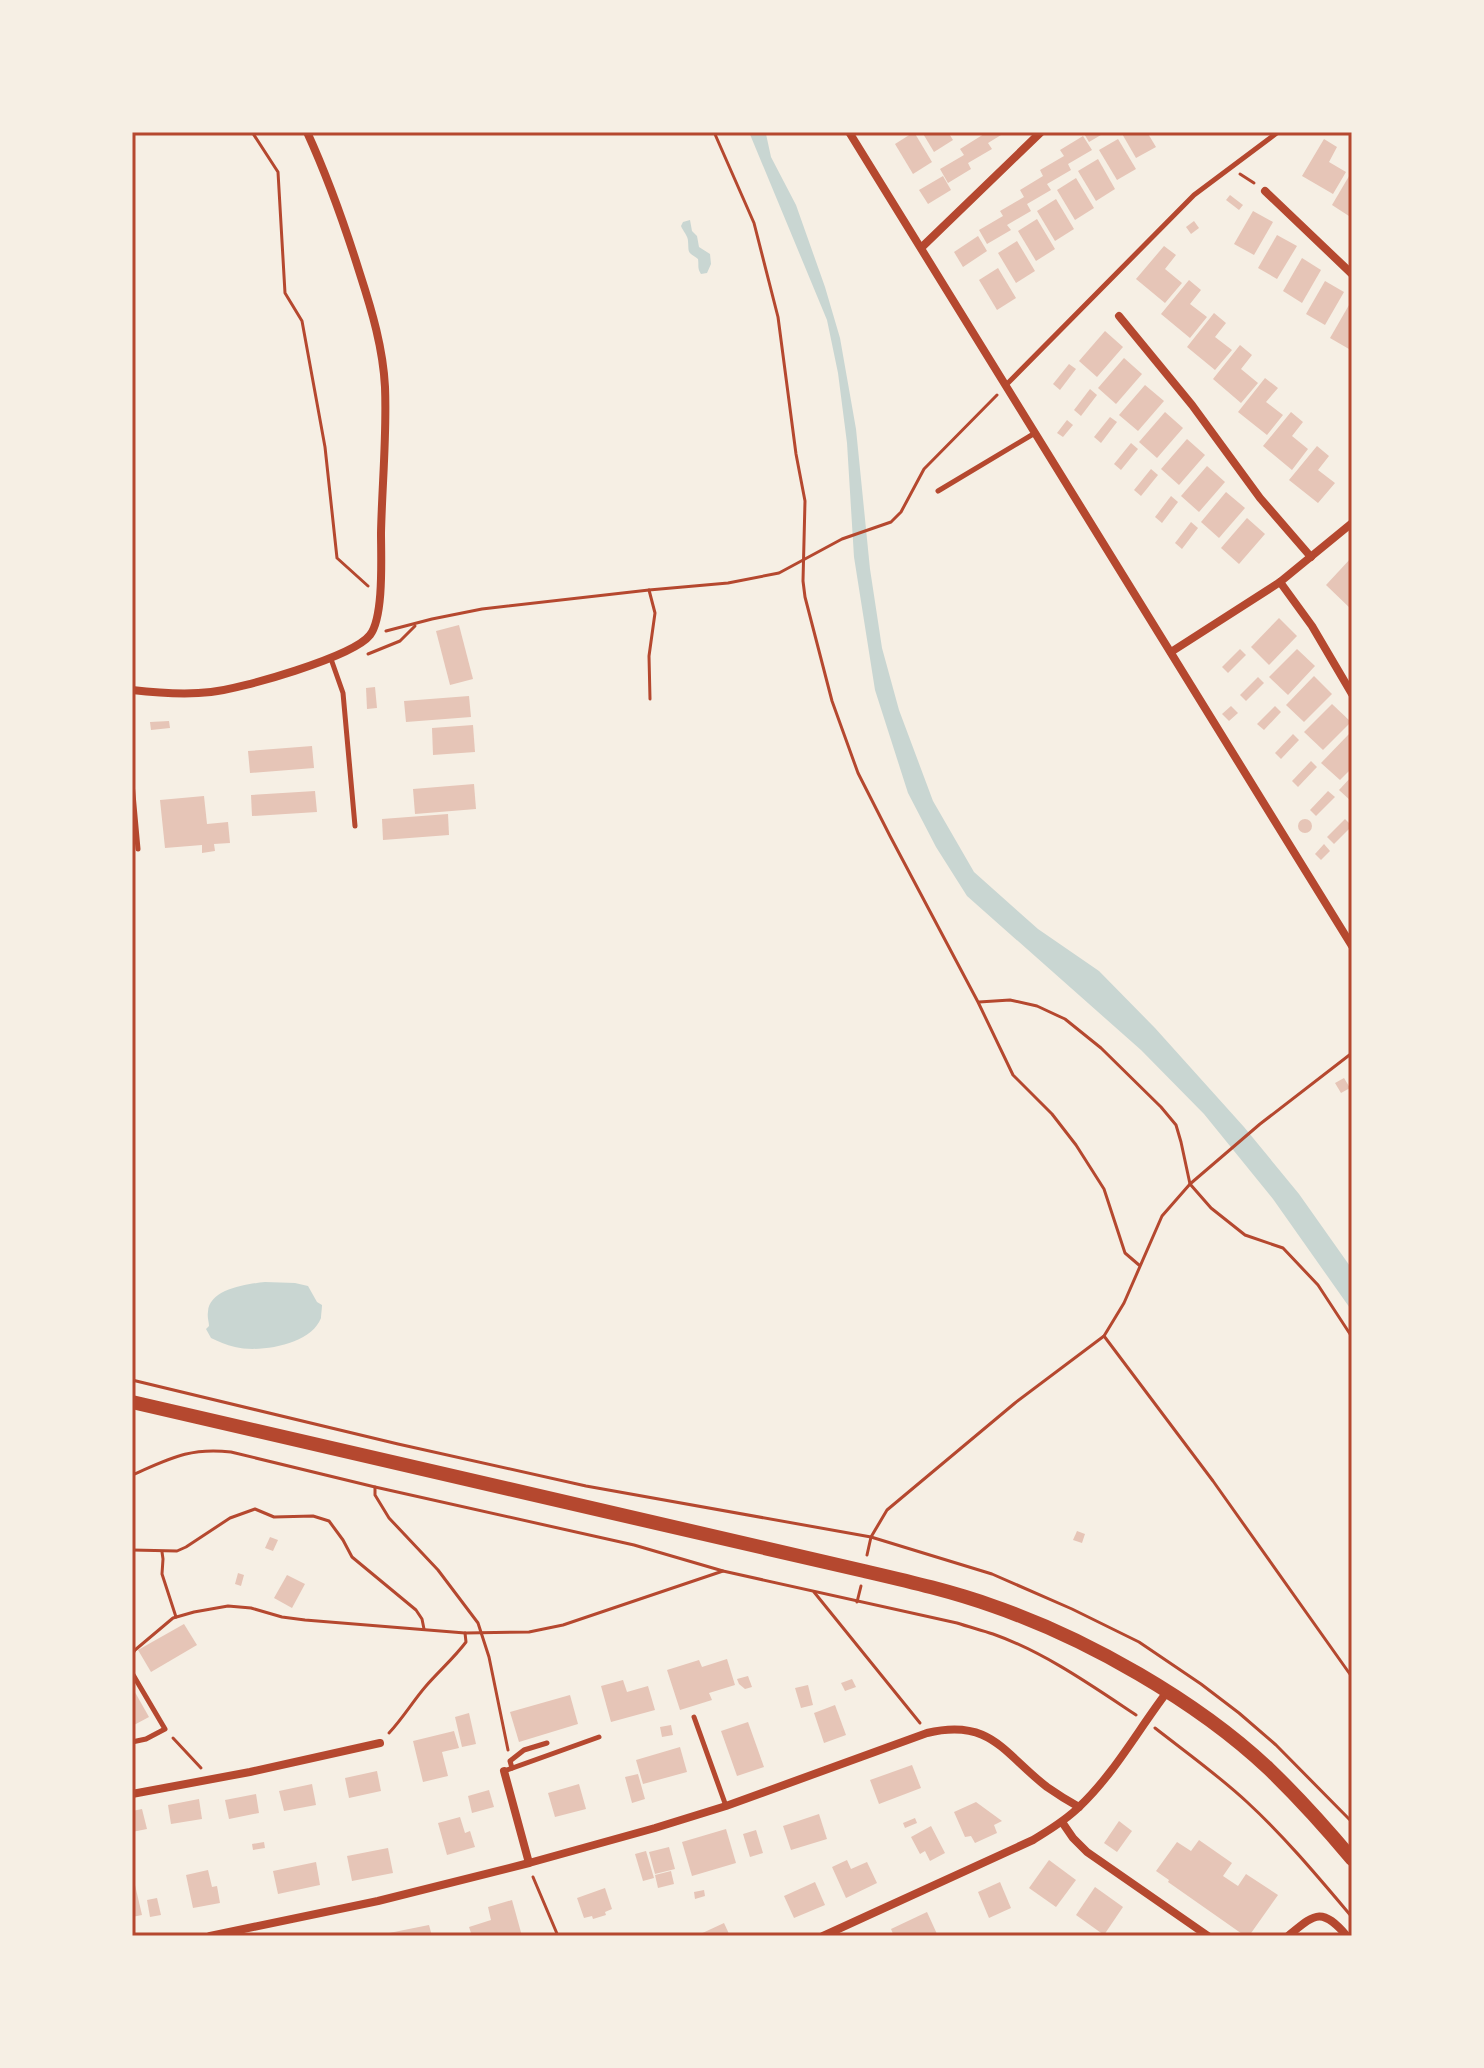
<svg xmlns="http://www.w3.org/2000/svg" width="1484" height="2068" viewBox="0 0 1484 2068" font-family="'Public Sans',sans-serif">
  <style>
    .water { fill: #c9d6d2 }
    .building { fill: #e6c5b7 }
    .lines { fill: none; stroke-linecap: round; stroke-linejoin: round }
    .path { stroke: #b5482f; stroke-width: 3 }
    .service { stroke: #b5482f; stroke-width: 5 }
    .minor { stroke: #b5482f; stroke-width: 8 }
    .tertiary { stroke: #b5482f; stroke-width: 14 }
    .neatline { fill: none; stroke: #b5482f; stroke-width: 3 }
  </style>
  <rect width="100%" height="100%" fill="#f6efe4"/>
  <g class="water">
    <polygon points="749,132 765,132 766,134 771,157 796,205 825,287 840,338 856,429 870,569 882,648 899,710 933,801 974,872 1038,929 1099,971 1155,1028 1244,1127 1299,1194 1352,1269 1352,1311 1273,1199 1204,1114 1141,1050 967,896 936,847 908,793 875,690 854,557 847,443 838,373 827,320"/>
    <path d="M690 220 692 231 697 236 699 247 710 254 711 264 707 273 701 274C697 268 699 265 698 259 687 251 689 254 688 241 688 236 683 231 681 226L683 222Z"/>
    <path d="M265 1282 295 1283 308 1286 317 1302 322 1305C322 1308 321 1316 321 1318 311 1345 259 1353 235 1347 226 1345 218 1341 211 1338L206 1329 209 1326C209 1322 207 1317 208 1312 209 1289 247 1284 265 1282Z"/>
  </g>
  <g class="building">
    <polygon points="914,132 932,162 913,174 895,144"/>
    <polygon points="922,132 948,132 953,140 934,152"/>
    <polygon points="983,132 1006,132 988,143 992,149 968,163 971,169 948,183 940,169 964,155 960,149 984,134"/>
    <polygon points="1083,132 1106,132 1089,142"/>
    <polygon points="1121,132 1147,132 1156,147 1136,158"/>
    <polygon points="1083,136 1092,150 1068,164 1071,170 1047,184 1051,190 1027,204 1031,211 1007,225 1011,230 987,244 979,230 1003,216 1000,211 1024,197 1020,190 1043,176 1040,170 1064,156 1060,150"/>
    <polygon points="1118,139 1136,169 1117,180 1099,150"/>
    <polygon points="1324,139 1337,147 1329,162 1346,172 1333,194 1302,176"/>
    <polygon points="1098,159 1115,189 1096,201 1078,171"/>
    <polygon points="1352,171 1352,218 1332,205"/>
    <polygon points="943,176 951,190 928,204 919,190"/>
    <polygon points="1076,178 1094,208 1075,220 1057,190"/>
    <polygon points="1230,195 1243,205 1239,210 1226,200"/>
    <polygon points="1056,199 1074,229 1055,241 1037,211"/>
    <polygon points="1253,211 1273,222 1254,255 1234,244"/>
    <polygon points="1037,219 1055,249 1036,261 1018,231"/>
    <polygon points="1194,221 1199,228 1191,234 1186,227"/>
    <polygon points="1277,235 1297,246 1277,279 1258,268"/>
    <polygon points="978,236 987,251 963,267 954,252"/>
    <polygon points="1017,241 1035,271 1016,283 998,253"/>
    <polygon points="1164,246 1176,255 1165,269 1182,283 1165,303 1136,279"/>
    <polygon points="1302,258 1321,270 1302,303 1283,291"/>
    <polygon points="998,268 1016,298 997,310 979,280"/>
    <polygon points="1189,280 1201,290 1190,304 1207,317 1190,338 1161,314"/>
    <polygon points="1325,281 1344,292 1325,325 1306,314"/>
    <polygon points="1349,305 1352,306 1352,345 1349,349 1330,338"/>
    <polygon points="1214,313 1226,323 1215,337 1232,350 1215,370 1187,347"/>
    <polygon points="1105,331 1123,347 1097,377 1079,361"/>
    <polygon points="1240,345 1252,355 1241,369 1258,383 1241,403 1213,379"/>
    <polygon points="1124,358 1142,374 1116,404 1098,388"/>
    <polygon points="1069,364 1076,369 1060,390 1053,384"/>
    <polygon points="1265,378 1278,388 1266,402 1283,415 1267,435 1238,412"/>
    <polygon points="1145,385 1164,401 1138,431 1119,415"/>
    <polygon points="1090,389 1097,395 1081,416 1074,410"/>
    <polygon points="1165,412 1183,428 1157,458 1139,442"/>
    <polygon points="1291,412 1303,422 1292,436 1308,449 1292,470 1263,446"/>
    <polygon points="1110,417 1117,422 1101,443 1094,437"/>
    <polygon points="1067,420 1073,425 1063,437 1057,433"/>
    <polygon points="1187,439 1205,455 1179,485 1161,469"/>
    <polygon points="1131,443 1138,449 1121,470 1114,464"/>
    <polygon points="1317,446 1329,456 1318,470 1335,483 1318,503 1289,480"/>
    <polygon points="1207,466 1225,482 1199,512 1181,496"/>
    <polygon points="1151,469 1158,475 1141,496 1134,490"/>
    <polygon points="1226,492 1245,508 1219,538 1201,522"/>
    <polygon points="1171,496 1178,502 1162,523 1155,517"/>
    <polygon points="1247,518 1265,534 1239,564 1221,548"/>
    <polygon points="1191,522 1198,528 1182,549 1175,543"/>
    <polygon points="1352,557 1352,610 1326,585"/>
    <polygon points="1279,618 1297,636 1269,665 1251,647"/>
    <polygon points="459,625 473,679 450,685 436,631"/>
    <polygon points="1240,649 1246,655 1228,673 1222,667"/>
    <polygon points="1297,649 1315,666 1288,695 1269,677"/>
    <polygon points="1314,676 1332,694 1304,722 1286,705"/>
    <polygon points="1258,677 1264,683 1246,701 1240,695"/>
    <polygon points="375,687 377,708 367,709 366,688"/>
    <polygon points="469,696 471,717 406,722 404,701"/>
    <polygon points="1332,704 1351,722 1323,750 1304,732"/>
    <polygon points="1231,706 1238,713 1229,721 1222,714"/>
    <polygon points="1275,706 1281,712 1264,730 1257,724"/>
    <polygon points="169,721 170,728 151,730 150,722"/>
    <polygon points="473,725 475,752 433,755 432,728"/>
    <polygon points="1293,734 1299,740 1281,759 1275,753"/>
    <polygon points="1349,734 1352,737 1352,768 1340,780 1321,763"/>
    <polygon points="312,746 314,768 250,773 248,751"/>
    <polygon points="1311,761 1317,767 1298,787 1292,781"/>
    <polygon points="1352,776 1352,802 1339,790"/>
    <polygon points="474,784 476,809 415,814 413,789"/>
    <polygon points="315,791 317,812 252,816 251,795"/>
    <polygon points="1328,791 1335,797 1316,816 1310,810"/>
    <polygon points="204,796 207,824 228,822 230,843 214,844 215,851 202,853 202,845 165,848 160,800"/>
    <polygon points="448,814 449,835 383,840 382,819"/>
    <polygon points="1345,819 1352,826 1334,844 1327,837"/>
    <circle cx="1305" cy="826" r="7"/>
    <polygon points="1324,844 1330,851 1321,860 1315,854"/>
    <polygon points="1344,1078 1350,1088 1341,1093 1335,1083"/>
    <polygon points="1077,1531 1085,1534 1082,1543 1073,1540"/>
    <polygon points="270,1537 278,1540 273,1551 265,1548"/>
    <polygon points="238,1573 244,1575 241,1586 235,1584"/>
    <polygon points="287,1575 305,1584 292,1608 274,1598"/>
    <polygon points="184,1624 197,1645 151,1672 138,1650"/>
    <polygon points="727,1659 735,1685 709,1693 712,1700 680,1710 667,1670 699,1660 702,1667"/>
    <polygon points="748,1676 752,1687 745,1689 739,1684 737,1679"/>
    <polygon points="852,1679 856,1687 845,1691 841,1683"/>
    <polygon points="623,1680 627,1692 648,1686 655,1710 611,1722 601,1686"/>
    <polygon points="808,1685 813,1705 801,1708 795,1688"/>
    <polygon points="132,1687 149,1717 134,1725 132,1721"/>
    <polygon points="570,1695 578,1724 519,1742 510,1712"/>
    <polygon points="835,1705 846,1735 824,1743 814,1713"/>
    <polygon points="469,1713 476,1744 462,1747 455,1717"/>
    <polygon points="748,1722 764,1767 737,1776 721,1731"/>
    <polygon points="671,1725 673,1735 662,1737 660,1727"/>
    <polygon points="454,1731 459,1748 442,1752 448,1776 423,1782 413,1741"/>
    <polygon points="680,1747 687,1772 643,1784 636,1760"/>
    <polygon points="912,1765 921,1788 879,1804 870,1780"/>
    <polygon points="377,1771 381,1791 349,1798 345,1778"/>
    <polygon points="638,1774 645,1799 632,1803 625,1777"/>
    <polygon points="312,1784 316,1805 284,1811 279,1791"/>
    <polygon points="579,1784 586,1809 555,1817 548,1793"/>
    <polygon points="489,1790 494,1807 472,1813 468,1796"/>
    <polygon points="256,1794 259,1813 229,1819 225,1800"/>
    <polygon points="199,1799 202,1819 171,1824 168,1805"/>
    <polygon points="976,1802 1002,1821 994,1825 997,1833 975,1843 971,1836 965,1837 954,1812"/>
    <polygon points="142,1809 147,1829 132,1832 132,1811"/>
    <polygon points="819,1814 827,1839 791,1850 783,1826"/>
    <polygon points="460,1817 465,1833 470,1831 475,1847 447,1855 438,1823"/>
    <polygon points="915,1818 917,1823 905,1828 903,1823"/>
    <polygon points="1119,1821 1132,1831 1117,1852 1104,1843"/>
    <polygon points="931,1826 945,1853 930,1861 925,1851 920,1854 911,1837"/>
    <polygon points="726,1829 736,1863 692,1876 682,1842"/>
    <polygon points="756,1830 763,1853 750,1857 743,1834"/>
    <polygon points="1199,1840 1232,1863 1223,1876 1238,1886 1246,1874 1278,1895 1249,1936 1245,1936 1168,1882 1169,1880 1156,1871 1177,1842 1191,1851"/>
    <polygon points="264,1842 265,1848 253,1850 252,1844"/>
    <polygon points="669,1847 675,1869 655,1874 649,1852"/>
    <polygon points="388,1848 393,1873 352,1881 347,1856"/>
    <polygon points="646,1851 654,1878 643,1881 635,1854"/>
    <polygon points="847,1860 851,1869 867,1862 877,1883 846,1898 832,1867"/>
    <polygon points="1049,1860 1076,1880 1056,1907 1029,1888"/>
    <polygon points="316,1862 320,1885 278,1894 273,1871"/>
    <polygon points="208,1870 212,1887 217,1886 220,1903 193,1908 186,1875"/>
    <polygon points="671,1871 674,1884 658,1888 655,1875"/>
    <polygon points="132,1872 142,1915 132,1917"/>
    <polygon points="815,1882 825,1905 794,1918 784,1896"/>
    <polygon points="1000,1882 1011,1908 989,1918 978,1892"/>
    <polygon points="1095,1887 1123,1907 1104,1935 1076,1915"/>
    <polygon points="605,1888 612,1909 605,1912 606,1915 593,1919 592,1916 584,1918 577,1898"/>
    <polygon points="704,1890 705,1896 695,1899 694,1892"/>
    <polygon points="157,1898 161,1915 150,1917 147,1900"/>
    <polygon points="512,1900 522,1936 472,1936 469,1927 491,1920 488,1907"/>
    <polygon points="927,1912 937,1934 933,1936 894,1936 891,1929"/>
    <polygon points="724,1923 730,1936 696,1936"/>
    <polygon points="429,1925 432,1936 389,1936 389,1933"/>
  </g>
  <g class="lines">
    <g class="path">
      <polyline points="252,132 278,172 285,293 302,321 325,447 337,558 368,586"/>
      <polyline points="714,132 754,223 778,317 796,454 805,501 803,581 805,597 832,701 858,773 890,836 978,1002 1013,1075 1052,1114 1076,1145 1104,1189 1125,1253 1139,1265"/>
      <polyline points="1240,174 1254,183"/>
      <polyline points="649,590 655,613 649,656 650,699"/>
      <polyline points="386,631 432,619 482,609 649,590 728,583 779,573 842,539 891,522 901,512 924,469 997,395"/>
      <polyline points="368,654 400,641 415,626"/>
      <polyline points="979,1002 1010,1000 1037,1006 1065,1019 1101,1048 1161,1107 1176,1125 1181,1142 1190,1184 1211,1208 1245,1235 1283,1248 1318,1285 1352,1337"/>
      <polyline points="1104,1336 1213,1481 1352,1677"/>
      <polyline points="132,1380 398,1444 586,1486 871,1537 992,1574 1072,1609 1139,1642 1201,1684 1239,1713 1276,1745 1352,1822"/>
      <path d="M132 1475C169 1459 189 1447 231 1452L375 1487 634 1545 723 1571 957 1623C969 1627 981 1630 993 1634 1044 1652 1091 1685 1136 1715"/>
      <polyline points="375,1487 375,1495 389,1518 438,1570 478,1623 489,1657 508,1750"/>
      <polyline points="132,1550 177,1551 186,1547 230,1518 255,1509 274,1517 313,1516 329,1521 343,1540 352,1557 416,1610 422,1619 424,1629"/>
      <polyline points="162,1552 163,1559 162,1574 176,1617"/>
      <polyline points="867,1555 871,1537 887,1510 1015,1403 1104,1336 1124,1303 1162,1216 1190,1184 1260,1124 1352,1053"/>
      <polyline points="814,1592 920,1723"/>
      <polyline points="857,1602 861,1586"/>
      <polyline points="132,1655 135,1650 173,1618 194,1612 228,1606 251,1608 282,1617 305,1620 465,1633 529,1632 563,1625 723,1571"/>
      <path d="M1155 1728C1187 1753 1218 1775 1247 1802 1285 1837 1319 1878 1352 1917"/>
      <path d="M389 1733C403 1718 413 1701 426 1686 439 1671 454 1658 466 1642L465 1633"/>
      <polyline points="173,1738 201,1768"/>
      <polyline points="533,1877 558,1936"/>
    </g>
    <g class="service">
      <polyline points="1006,385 1194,195 1278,132"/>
      <polyline points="938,491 1035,433"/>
      <polyline points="331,659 343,693 355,826"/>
      <polyline points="132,783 138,849"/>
      <polyline points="132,1673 165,1729 146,1739 132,1742"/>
      <polyline points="694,1717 726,1806"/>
      <polyline points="512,1768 510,1761 524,1750 547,1743"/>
      <polyline points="504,1771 599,1737"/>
    </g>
    <g class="minor">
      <polyline points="849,132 1352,946"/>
      <polyline points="1265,191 1352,274"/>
      <polyline points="922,247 1041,132"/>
      <polyline points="1119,316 1192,405 1260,498 1311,557"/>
      <polyline points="1280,582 1312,626 1352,694"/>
      <polyline points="1171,652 1280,582 1352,523"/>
      <path d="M132 690C158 693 185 695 211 692 241 689 353 657 370 635 384 617 381 557 381 533 382 485 387 435 385 387 383 348 372 311 360 274 345 226 328 178 307 132"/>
      <polyline points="504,1771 529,1863"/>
      <polyline points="132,1794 250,1772 380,1743"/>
      <polyline points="1062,1822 1073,1838 1087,1852 1208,1936"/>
      <path d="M210 1936 378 1901 529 1863 655 1828 726 1806 927 1733C991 1718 1003 1753 1047 1787 1057 1794 1068 1801 1079 1807"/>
      <path d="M823 1936 1033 1840C1049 1830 1065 1821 1079 1807 1114 1774 1138 1730 1167 1692"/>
      <path d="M1288 1936C1315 1914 1321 1906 1347 1936"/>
    </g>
    <path class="tertiary" d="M132 1402 864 1571C907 1581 951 1591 993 1606 1086 1638 1197 1701 1269 1769 1298 1797 1326 1828 1352 1859"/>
  </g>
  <rect width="1484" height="2068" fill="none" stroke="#f6efe4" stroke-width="268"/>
  <rect x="134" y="134" width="1216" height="1800" class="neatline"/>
</svg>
